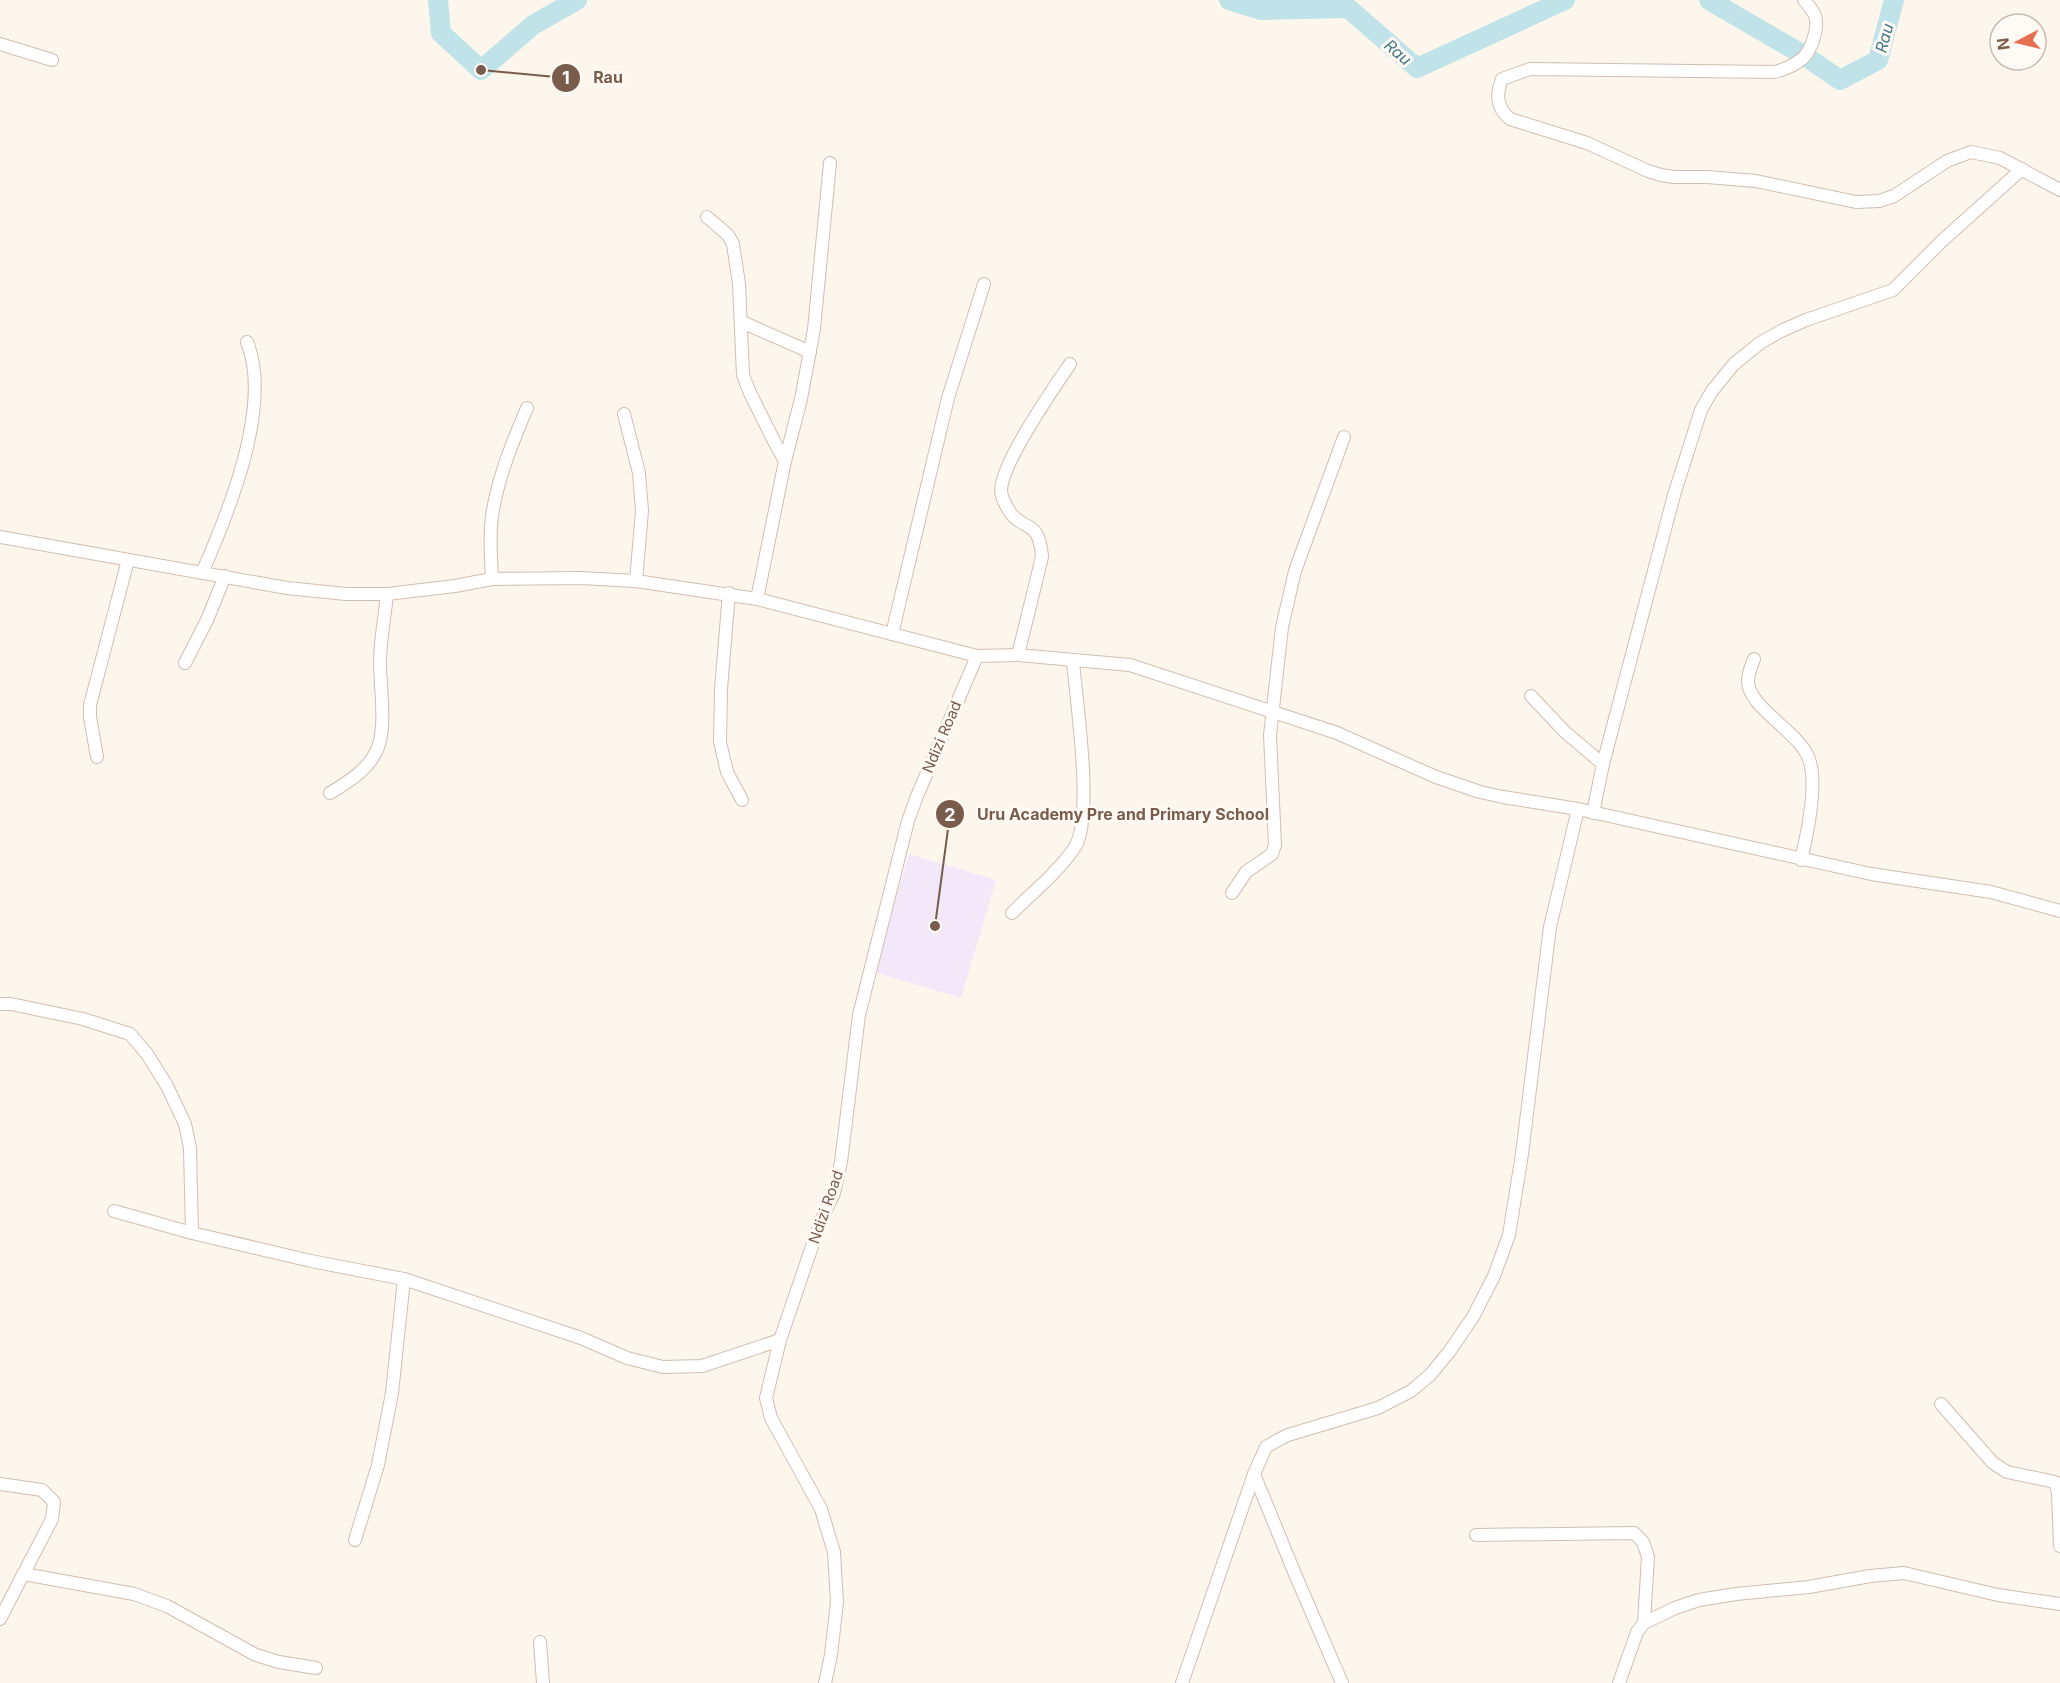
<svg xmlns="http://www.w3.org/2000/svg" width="2060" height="1683" viewBox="0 0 2060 1683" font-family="Inter,sans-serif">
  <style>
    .education { fill: #f3e8fa }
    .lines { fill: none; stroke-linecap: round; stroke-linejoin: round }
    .river { stroke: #bfe3e8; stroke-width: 20 }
    .minor-casing { stroke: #d1beb0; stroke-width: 14 }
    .minor { stroke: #fff; stroke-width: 12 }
    .labels { text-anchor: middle; stroke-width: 6; stroke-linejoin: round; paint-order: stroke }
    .street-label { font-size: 15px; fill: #7a5c4d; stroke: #fffaf3 }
    .water-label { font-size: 16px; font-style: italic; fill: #437c86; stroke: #fffaf3 }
    .leader { fill: none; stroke: #7a5c4d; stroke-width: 2 }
    .callout-dot { fill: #7a5c4d; stroke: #fffaf3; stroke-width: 2 }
    .mark-label { font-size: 18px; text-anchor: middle; font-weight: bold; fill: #fff }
    .callout-label { font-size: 16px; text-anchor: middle; font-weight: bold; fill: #7a5c4d; stroke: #fffaf3; stroke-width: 6; stroke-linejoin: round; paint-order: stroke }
  </style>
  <rect width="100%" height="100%" fill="#fdf6ec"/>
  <polygon class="education" points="909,854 996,880 961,998 874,972"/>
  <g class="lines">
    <g class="river">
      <polyline points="438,0 441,33 481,70 533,25 577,0"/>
      <polyline points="1229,0 1261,10 1348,8 1417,68 1565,0"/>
      <polyline points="1709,0 1805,56 1840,80 1878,60 1894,0"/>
    </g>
    <defs>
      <g id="minor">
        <path d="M1804 0C1808 5 1813 10 1815 16 1819 27 1812 48 1804 57 1797 64 1784 70 1774 72L1530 69 1502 79C1496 95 1496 107 1510 119L1587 143 1648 171 1661 175 1674 177H1707L1756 181 1856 202 1879 201 1894 196 1947 161 1971 152 2000 158 2060 190"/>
        <polyline points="0,44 52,60"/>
        <polyline points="707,217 728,235 733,244 739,284 743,375 750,393 775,443 785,461"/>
        <polyline points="742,322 810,352"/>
        <polyline points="624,414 639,473 642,511 636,581"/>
        <polyline points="0,537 287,588 346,594 387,594 455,586 492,579 581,578 636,581 757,599 977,656 1018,655 1130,665 1337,733 1436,777 1480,792 1503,797 1578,809 1871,874 1991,892 2060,911"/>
        <path d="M202 573C228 514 273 405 247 342"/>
        <path d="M492 579C491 556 489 532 493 510 499 475 513 441 527 408"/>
        <polyline points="729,593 721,689 720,742 727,772 742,800"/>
        <polyline points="757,599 785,461 801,399 814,329 830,163"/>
        <polyline points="892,634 948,398 984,284"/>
        <path d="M1018 655 1042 557C1039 515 1021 534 1007 507 1004 502 1001 495 1001 490 1002 462 1053 389 1070 364"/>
        <path d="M1754 659C1751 666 1748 674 1748 681 1748 708 1800 732 1809 759 1818 784 1807 835 1801 860"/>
        <polyline points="185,663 207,620 225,576"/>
        <polyline points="1531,696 1565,732 1603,764"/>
        <polyline points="97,757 90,717 90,705 128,560"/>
        <path d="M330 793C348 782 367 771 377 750 387 727 380 688 380 663 380 640 385 616 387 594"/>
        <polyline points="1593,813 1603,764 1674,495 1701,410 1712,391 1734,364 1760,343 1781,331 1806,320 1893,290 1943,240 2022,169"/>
        <polyline points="1232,893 1246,872 1272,854 1275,845 1270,735 1282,627 1295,571 1344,437"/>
        <path d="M1012 913C1032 893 1060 870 1075 847 1094 816 1076 700 1073 661"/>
        <polyline points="0,1004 11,1004 83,1019 130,1034 147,1054 167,1086 185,1124 190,1148 192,1233"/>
        <polyline points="114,1211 192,1233 311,1261 404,1279 581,1338 627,1358 663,1367 702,1366 780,1340"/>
        <polyline points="1941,1404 1993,1463 2007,1472 2055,1482 2058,1492 2060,1546"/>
        <polyline points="1254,1474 1295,1574 1342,1683"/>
        <polyline points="0,1484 42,1490 54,1502 52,1519 0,1619"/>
        <polyline points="1476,1535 1634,1533 1643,1542 1648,1557 1644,1623"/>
        <polyline points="355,1540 378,1465 392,1393 404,1279"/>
        <polyline points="24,1574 134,1594 167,1606 256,1655 279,1662 316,1668"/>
        <polyline points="540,1642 543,1683"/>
        <polyline points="825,1683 831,1655 837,1602 834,1552 821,1509 771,1418 766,1398 780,1340 820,1223 834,1193 841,1162 859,1015 908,821 917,796 977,656"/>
        <polyline points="1182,1683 1254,1474 1266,1447 1278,1440 1288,1435 1378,1408 1411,1391 1430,1375 1449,1352 1473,1317 1494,1276 1509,1235 1522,1154 1550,927 1578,809"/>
        <polyline points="1619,1683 1637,1632 1644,1623 1675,1608 1699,1600 1736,1594 1809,1587 1870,1576 1904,1573 1998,1595 2060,1604"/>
      </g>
    </defs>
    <use href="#minor" class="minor-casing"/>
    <use href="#minor" class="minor"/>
  </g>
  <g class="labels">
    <g class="street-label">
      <text transform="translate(942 737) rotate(-67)" y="5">Ndizi Road</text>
      <text transform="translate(826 1207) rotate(-71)" y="5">Ndizi Road</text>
    </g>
    <g class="water-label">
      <text transform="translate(1884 38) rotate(-75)" y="6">Rau</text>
      <text transform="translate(1398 52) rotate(41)" y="6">Rau</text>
    </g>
  </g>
  <path class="leader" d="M481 70L566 78M935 926L950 814"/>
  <g class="callout-dot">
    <circle cx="481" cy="70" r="6"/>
    <circle cx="935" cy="926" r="6"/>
    <circle cx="566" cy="78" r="15"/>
    <circle cx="950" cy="814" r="15"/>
  </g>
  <g class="mark-label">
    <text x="566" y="84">1</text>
    <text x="950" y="821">2</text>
  </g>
  <g class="callout-label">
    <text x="608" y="83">Rau</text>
    <text x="1123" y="820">Uru Academy Pre and Primary School</text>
  </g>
  <g transform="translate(2018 42) rotate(263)"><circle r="28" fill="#fffaf3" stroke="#cabbb1" stroke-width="1.5"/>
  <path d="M0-4.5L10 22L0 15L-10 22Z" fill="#e76f51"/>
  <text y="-9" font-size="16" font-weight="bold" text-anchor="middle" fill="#7a5c4d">N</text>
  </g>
</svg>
